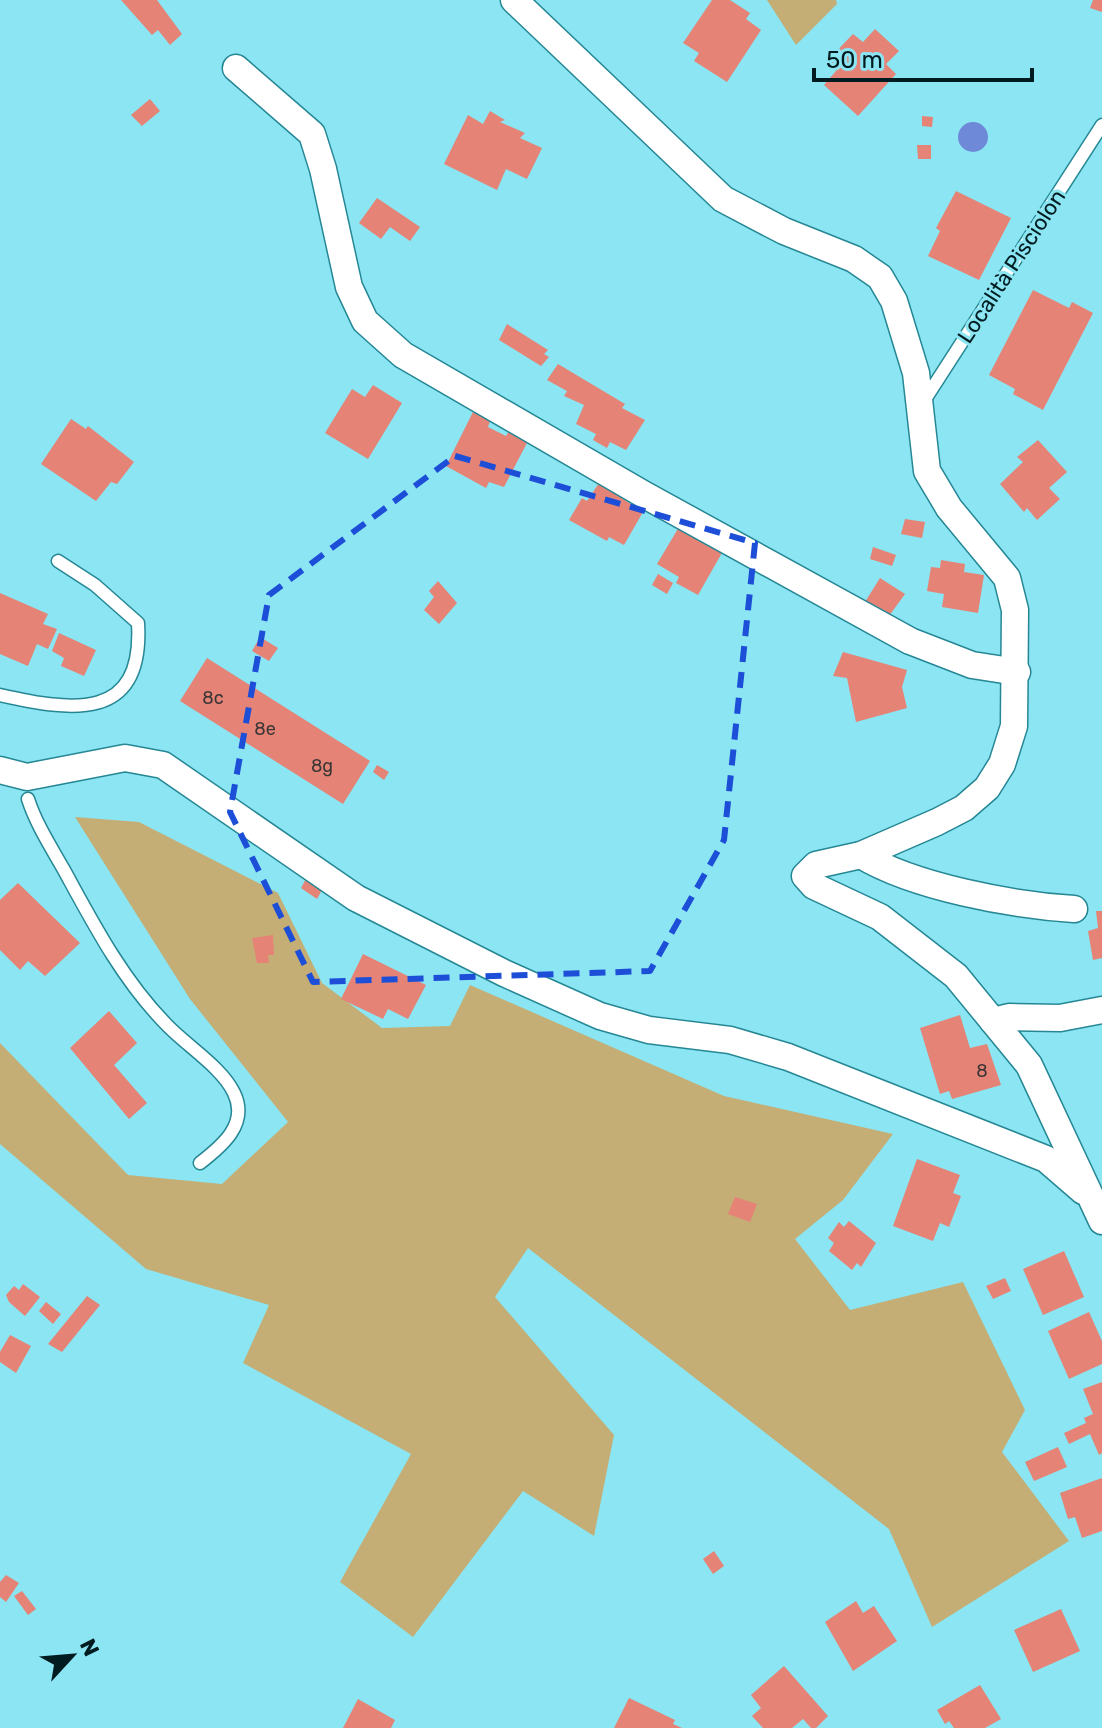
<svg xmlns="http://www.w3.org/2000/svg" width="1102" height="1728" viewBox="0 0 1102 1728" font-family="Rubik,sans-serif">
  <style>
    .green { fill: #c4ae76 }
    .water { fill: #6d89d8 }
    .building { fill: #e58376 }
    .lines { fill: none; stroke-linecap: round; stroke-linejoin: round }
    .lane-casing { stroke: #268794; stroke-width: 15 }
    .street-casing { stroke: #268794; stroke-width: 29 }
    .lane { stroke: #fff; stroke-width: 12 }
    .street { stroke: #fff; stroke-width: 26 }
    .marked { fill: none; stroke: #1d4ed8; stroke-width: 6; stroke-dasharray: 16 10; stroke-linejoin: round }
    .labels { text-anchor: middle; stroke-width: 6; stroke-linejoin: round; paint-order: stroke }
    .number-label { font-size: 18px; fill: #3a3636 }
    .street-label { font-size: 22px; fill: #011c20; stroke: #8be5f2 }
  </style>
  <rect width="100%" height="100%" fill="#8be5f2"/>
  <g class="green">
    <polygon points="767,0 836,0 837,4 796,45"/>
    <polygon points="75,817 139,822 278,893 322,983 382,1028 450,1026 470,985 724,1096 893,1134 843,1200 795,1239 850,1310 963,1282 1025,1410 1002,1452 1069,1541 932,1627 889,1529 528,1248 495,1297 614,1435 594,1536 523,1491 413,1637 340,1582 411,1454 243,1363 269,1305 146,1269 0,1144 0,1043 128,1175 222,1184 288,1122 190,999"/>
  </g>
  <circle class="water" cx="973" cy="137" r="15"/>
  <g class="building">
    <polygon points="121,0 157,0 182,34 170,45 158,30 152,35"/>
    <polygon points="712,0 730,0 750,13 746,19 761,30 727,82 694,61 699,53 683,43"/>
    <polygon points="1093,0 1102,0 1102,12 1090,8"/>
    <polygon points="875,29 899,51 886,64 896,74 858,116 824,85 836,71 826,62 853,34 863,42"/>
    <polygon points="150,99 160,111 142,126 131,115"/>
    <polygon points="490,111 505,120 500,122 525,133 520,138 542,148 527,179 506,169 497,190 444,164 468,115 483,124"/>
    <polygon points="922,116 933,117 932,127 922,126"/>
    <polygon points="917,145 931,145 931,159 918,159"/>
    <polygon points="956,191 1011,218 979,280 928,256 940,231 936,228"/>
    <polygon points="377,198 420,227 410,241 390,227 381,239 359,223"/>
    <polygon points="1033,290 1069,308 1072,302 1093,313 1043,410 1013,394 1015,389 989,375"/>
    <polygon points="507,324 548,350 544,354 549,357 541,366 499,340"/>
    <polygon points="558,364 625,404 622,408 645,420 626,450 610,442 607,448 593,440 596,434 576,424 584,405 564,396 567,391 547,380"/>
    <polygon points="373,385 402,403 368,459 325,433 352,389 365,397"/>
    <polygon points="473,412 490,421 488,427 506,436 509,431 528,441 504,487 489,482 486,488 446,466"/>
    <polygon points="71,419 86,429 88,426 134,462 117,484 111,482 96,501 41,464"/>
    <polygon points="1038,440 1067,472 1049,488 1060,499 1037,520 1027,508 1024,512 1000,484 1023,462 1017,457"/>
    <polygon points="599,483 643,512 624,545 609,537 607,541 569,520 582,498 587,501"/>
    <polygon points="905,519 925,522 922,538 901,534"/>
    <polygon points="679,527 723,551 698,595 676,583 679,577 657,564"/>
    <polygon points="873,547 896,555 892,566 870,559"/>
    <polygon points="941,560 965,564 964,572 984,575 978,613 942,607 944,594 927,591 931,567 940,568"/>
    <polygon points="658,574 673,583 667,594 652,585"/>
    <polygon points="880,578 905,594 889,616 865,602"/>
    <polygon points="438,581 457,603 439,624 424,610 434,597 429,591"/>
    <polygon points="0,593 48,614 43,624 57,629 48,649 37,644 28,666 0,654"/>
    <polygon points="59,633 96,650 84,676 61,666 64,658 52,651"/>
    <polygon points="260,637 278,648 269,661 252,651"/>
    <polygon points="843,652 907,670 902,687 907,708 856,722 847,678 833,676"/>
    <polygon points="207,658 370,761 343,804 180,701"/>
    <polygon points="377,765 389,772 384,780 373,772"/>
    <polygon points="307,877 323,888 317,899 301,888"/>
    <polygon points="18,883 80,943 45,976 28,961 20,970 0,950 0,900"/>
    <polygon points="1096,911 1102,911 1102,958 1093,960 1088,931 1098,928"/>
    <polygon points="273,935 274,955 268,955 269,963 257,963 252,938"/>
    <polygon points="363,954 426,985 408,1019 388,1009 383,1019 341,999"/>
    <polygon points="109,1011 137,1043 114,1065 147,1103 129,1119 70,1048"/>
    <polygon points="960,1015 970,1048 987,1044 1001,1085 952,1099 949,1091 940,1094 920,1028"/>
    <polygon points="917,1159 960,1175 953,1193 961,1196 949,1227 940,1223 933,1241 893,1226"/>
    <polygon points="735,1197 757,1204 750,1222 728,1214"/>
    <polygon points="849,1221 876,1243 861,1267 857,1263 852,1270 829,1251 834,1243 828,1238 839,1222 844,1227"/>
    <polygon points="1064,1251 1084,1297 1043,1315 1023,1269"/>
    <polygon points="1005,1278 1011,1291 993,1299 986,1286"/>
    <polygon points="23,1284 40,1297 25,1316 9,1302 6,1295 14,1286 19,1290"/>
    <polygon points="87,1296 100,1305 62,1352 48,1344"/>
    <polygon points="46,1302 61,1314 53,1324 39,1311"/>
    <polygon points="1089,1312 1102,1341 1102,1364 1069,1379 1048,1331"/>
    <polygon points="10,1335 31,1346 16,1373 0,1362 0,1352"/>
    <polygon points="1102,1382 1102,1453 1099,1455 1090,1434 1069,1444 1064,1433 1086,1423 1084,1418 1093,1414 1083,1389"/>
    <polygon points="1058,1447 1067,1467 1034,1481 1025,1462"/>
    <polygon points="1102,1478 1102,1531 1082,1538 1075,1517 1068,1519 1060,1493"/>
    <polygon points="714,1551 724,1566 713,1574 703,1559"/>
    <polygon points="6,1575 19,1583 6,1602 0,1597 0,1582"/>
    <polygon points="22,1591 36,1609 28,1615 14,1596"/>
    <polygon points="856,1601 863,1613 874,1606 897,1641 853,1671 825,1622"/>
    <polygon points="1061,1609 1080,1651 1033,1672 1014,1630"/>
    <polygon points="784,1666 828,1716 816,1728 811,1728 803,1719 792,1728 763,1728 752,1716 761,1708 751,1695"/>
    <polygon points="980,1685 1001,1719 985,1728 954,1728 949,1721 945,1724 937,1710"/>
    <polygon points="629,1698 675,1720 673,1724 682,1728 614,1728"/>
    <polygon points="358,1699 395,1720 391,1728 343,1728"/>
  </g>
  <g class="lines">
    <defs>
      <g id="lane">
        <polyline points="924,401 1102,125"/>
        <path d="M0 695C71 711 144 723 138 623L95 585 58 561"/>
        <path d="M28 799C36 824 51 847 64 870 93 923 122 979 165 1023 184 1044 222 1067 234 1093 249 1124 222 1146 200 1163"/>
      </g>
      <g id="street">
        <polyline points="514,0 723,199 784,231 854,259 880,277 894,301 916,373 927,471 949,508 1007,578 1015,610 1014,726 1002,764 987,788 964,808 937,822 861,855 816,865 805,876 814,886 880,917 956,976 1029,1065 1102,1221"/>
        <polyline points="236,68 312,134 323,169 349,287 365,321 403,355 643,494 910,641 972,665 1017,672"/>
        <polyline points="0,770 27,777 125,758 163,765 356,898 504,973 600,1016 649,1030 730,1040 788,1057 1046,1159 1083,1191"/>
        <path d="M861 855C914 887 1012 905 1074 909"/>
        <polyline points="993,1021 1009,1017 1060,1018 1102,1010"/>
      </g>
    </defs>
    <use href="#lane" class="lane-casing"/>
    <use href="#street" class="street-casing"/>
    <use href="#lane" class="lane"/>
    <use href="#street" class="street"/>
  </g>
  <path class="marked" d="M455 456 755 543 724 840 650 971 313 982 230 812 269 595Z"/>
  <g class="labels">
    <g class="number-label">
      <text x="213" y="704">8c</text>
      <text x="265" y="735">8e</text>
      <text x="322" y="772">8g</text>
      <text x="982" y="1077">8</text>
    </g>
    <g class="street-label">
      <text transform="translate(1011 266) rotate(-57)" y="8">Località Pisciolon</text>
    </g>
  </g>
  <g transform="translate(72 1656) rotate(64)" stroke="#8be5f2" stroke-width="6" paint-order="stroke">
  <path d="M0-6L14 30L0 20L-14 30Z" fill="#011c20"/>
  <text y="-12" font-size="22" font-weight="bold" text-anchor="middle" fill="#011c20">N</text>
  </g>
  <path d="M814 68v12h218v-12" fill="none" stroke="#011c20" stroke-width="4"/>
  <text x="826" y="68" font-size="24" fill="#011c20" stroke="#8be5f2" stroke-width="6" paint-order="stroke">50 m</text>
</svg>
